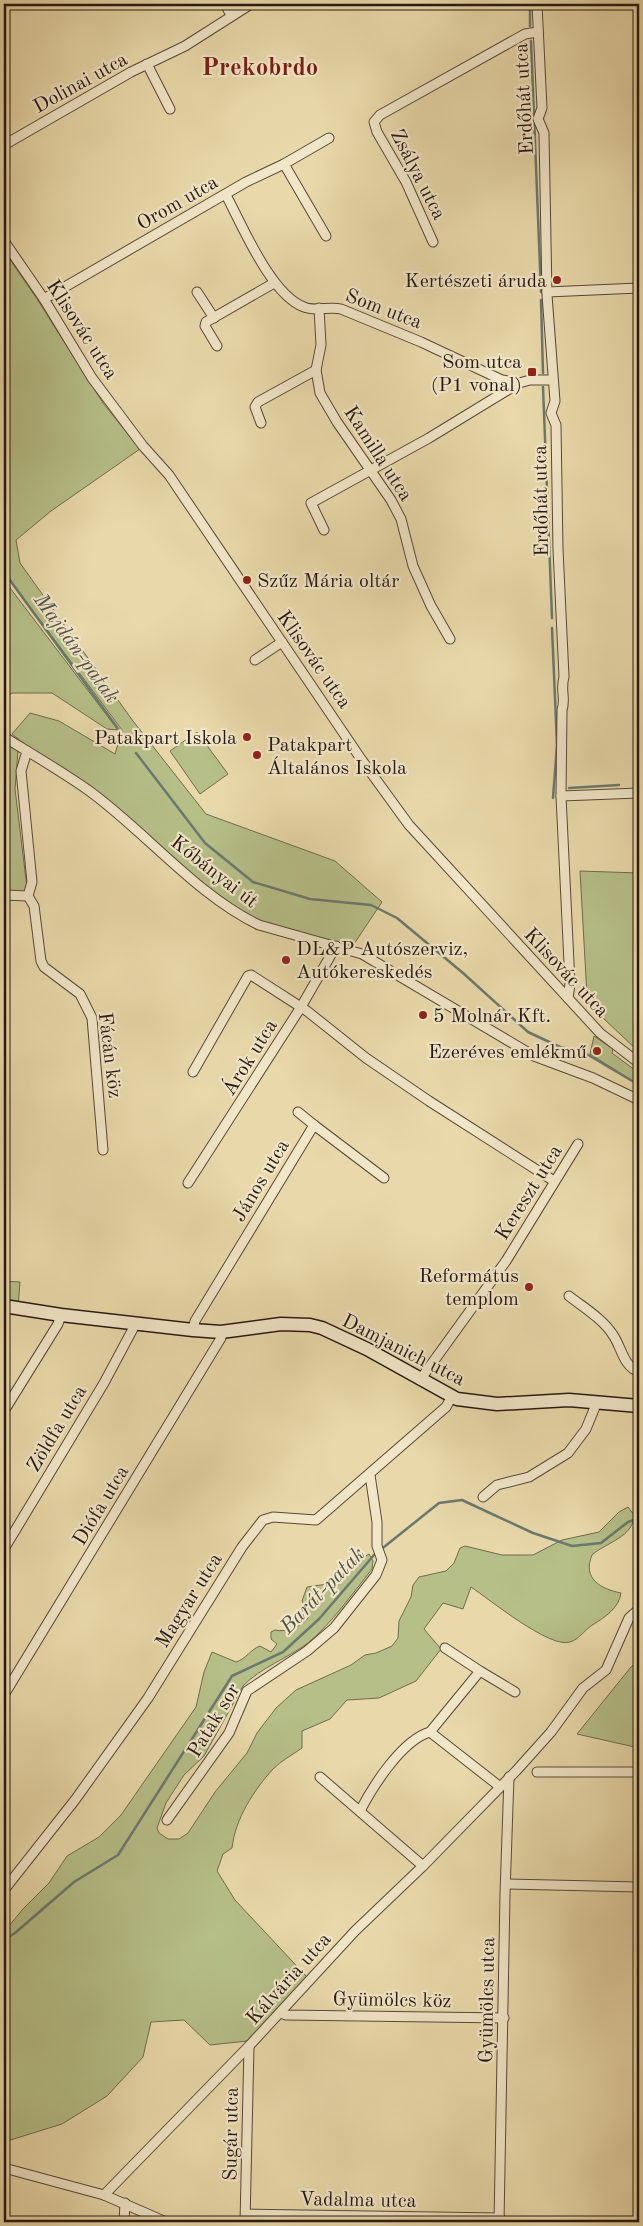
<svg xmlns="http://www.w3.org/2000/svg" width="643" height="2226" viewBox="0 0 643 2226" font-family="'Old Standard TT',serif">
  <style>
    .green { fill: #b6bf88; stroke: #6e6c4d }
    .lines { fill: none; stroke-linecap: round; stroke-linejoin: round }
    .stream { stroke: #6a796f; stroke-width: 2.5 }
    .street-casing { stroke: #584838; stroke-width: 11 }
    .secondary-casing { stroke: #271812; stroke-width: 15 }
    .street { stroke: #f1e6c8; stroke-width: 9 }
    .secondary { stroke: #f1e6c8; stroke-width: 12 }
    .poi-dot { fill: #8f2418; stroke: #f1e6c8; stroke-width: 2 }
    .labels { text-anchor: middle; stroke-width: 4.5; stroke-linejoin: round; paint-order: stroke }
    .street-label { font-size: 20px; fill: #271812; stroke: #f1e6c8 }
    .poi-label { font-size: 20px; fill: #271812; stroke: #f1e6c8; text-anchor: end }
    .water-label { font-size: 21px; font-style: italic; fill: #4e5148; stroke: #f1e6c8 }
    .district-label { font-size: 25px; font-weight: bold; fill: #7a1f14; stroke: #f1e6c8 }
  </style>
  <rect width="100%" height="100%" fill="#e9d9aa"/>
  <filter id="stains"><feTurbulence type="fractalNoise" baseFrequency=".004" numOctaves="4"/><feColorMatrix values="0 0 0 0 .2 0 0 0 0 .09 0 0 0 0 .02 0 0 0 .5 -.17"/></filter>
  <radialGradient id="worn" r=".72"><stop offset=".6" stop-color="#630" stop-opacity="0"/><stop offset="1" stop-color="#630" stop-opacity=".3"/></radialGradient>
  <g class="green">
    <polygon points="4,251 37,299 103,403 140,449 51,511 16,540 20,563 133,721 206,814 335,861 382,902 350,950 246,919 12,734 30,713 59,721 115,754 122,730 4,572"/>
    <polygon points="4,580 118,730 107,729 52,693 12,693 4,699"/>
    <polygon points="197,732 228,774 200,794 170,751"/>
    <polygon points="4,742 18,751 15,789 28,896 4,895"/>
    <polygon points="580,871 639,873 638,1051 585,1001 587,996"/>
    <polygon points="594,1036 613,1049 612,1053 639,1073 639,1085 590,1054"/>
    <polygon points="4,1281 20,1282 18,1307 4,1306"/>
    <path d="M628 1507 634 1515C634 1537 605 1543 592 1555 582 1579 601 1589 621 1593 619 1608 605 1617 594 1624 585 1629 580 1639 570 1642 550 1649 489 1599 471 1587L463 1609 443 1603 424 1629 441 1649 416 1681 379 1698 347 1700 330 1719 302 1731V1748C292 1755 281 1761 273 1769 254 1790 235 1819 232 1848L223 1854 217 1871 235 1900 307 1977 247 2041 210 2045 184 2020 151 2022 143 2057 107 2096 62 2124 4 2142V1932L23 1909 49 1883 67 1856 99 1837 121 1815 196 1707 204 1672 212 1652 236 1662C246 1659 251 1649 260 1646L271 1652 277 1644 271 1639V1632L275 1630C287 1633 304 1626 310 1615L302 1601 307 1587 334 1583 353 1564 369 1554 373 1561 372 1569C353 1593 331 1624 308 1643 288 1658 260 1668 243 1686L204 1756 184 1775 166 1803 157 1828 159 1833 168 1839H179L188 1833 215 1792 247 1753 257 1733 276 1708 296 1690 351 1665 365 1655 376 1653 392 1646 398 1638 399 1621 411 1597 413 1585 419 1577 446 1571 454 1563 460 1548 465 1546 502 1555H533L562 1540 599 1532 619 1512Z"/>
    <polygon points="639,1660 639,1748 577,1734 631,1667"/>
  </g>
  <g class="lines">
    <g class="stream">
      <polyline points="530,4 530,26"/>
      <polyline points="531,41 541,292"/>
      <polyline points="541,300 543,373"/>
      <polyline points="543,387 552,618"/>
      <polyline points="4,572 127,741"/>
      <polyline points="552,628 557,745 553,798"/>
      <polyline points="136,753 205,843 253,882 310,899 371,905 397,918 463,973 528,1032 560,1047 585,1053 639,1085"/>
      <polyline points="569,788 619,785"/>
      <polyline points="4,1940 15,1933 74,1882 118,1855 232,1676 283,1652 319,1619 374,1555 439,1503 462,1500 533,1533 572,1546 601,1543 628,1522 639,1518"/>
    </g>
    <defs>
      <g id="street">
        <polyline points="225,4 231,15"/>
        <path d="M537 4 542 108 538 119 544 133 547 295 555 401 551 413 556 425 558 549 564 677C560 690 566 698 562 710L561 796 570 984 568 998"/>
        <polyline points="147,64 170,109"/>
        <polyline points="4,145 131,72 185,46 251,4"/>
        <polyline points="284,164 326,236"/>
        <path d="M226 195C242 225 271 295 304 307 315 312 329 306 341 309L421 342 502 380 519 383 530 380H551"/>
        <polyline points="4,241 44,299 92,378 143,446 169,475 361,759 409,825 600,1033 639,1063"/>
        <polyline points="433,242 406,182 377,132 374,122 380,115 525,34 538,32"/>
        <polyline points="197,292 214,318"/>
        <polyline points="547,292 639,288"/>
        <polyline points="44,299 246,182 284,164 329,138"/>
        <polyline points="319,308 321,345 316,370 320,393 337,422 391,500 401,519 413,566 431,606 450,639"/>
        <polyline points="217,346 205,326 206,322 274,283"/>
        <polyline points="261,423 255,407 258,402 316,370"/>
        <polyline points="324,530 311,503 429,438 519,383"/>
        <polyline points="255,660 282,642"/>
        <path d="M4 737C32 754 61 771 88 790 145 831 196 895 259 925L362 954 534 1056 593 1078 639 1100"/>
        <polyline points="561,796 639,793"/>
        <polyline points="4,895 28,896 32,882 21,771 27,751"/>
        <polyline points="28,896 34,906 41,961 44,967 80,994 92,1018 103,1150"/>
        <polyline points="193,1072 248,976 251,975 307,1011 366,1058 429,1101 554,1181"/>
        <polyline points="298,1112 314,1125"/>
        <polyline points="188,1183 301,1007 336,946"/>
        <path d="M569 1296C583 1307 603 1319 613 1335 622 1348 623 1366 639 1372"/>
        <polyline points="193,1330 195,1321 314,1125 384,1178"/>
        <polyline points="420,1380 506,1261 578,1144"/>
        <polyline points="4,1411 58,1324 61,1315"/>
        <polyline points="483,1497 497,1485 529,1477 568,1453 586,1429 597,1402"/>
        <polyline points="4,1549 104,1383 135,1325"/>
        <polyline points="480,1671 515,1692"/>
        <polyline points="4,1695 221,1338 221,1332"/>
        <polyline points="430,1732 499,1786"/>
        <polyline points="537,1772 639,1772"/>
        <polyline points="320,1777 423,1866"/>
        <path d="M360 1811C373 1786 402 1740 430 1732L480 1671 445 1648"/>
        <polyline points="167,1820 229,1733 247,1691 307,1651 334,1628 376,1575 382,1560 377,1546 377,1522 370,1475"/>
        <polyline points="506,1884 639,1887"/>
        <polyline points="4,1890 75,1800 148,1698 242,1547 263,1520 273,1517 316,1520 446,1407 451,1398"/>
        <polyline points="280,2013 286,2015 504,2018"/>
        <polyline points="4,2168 104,2195 166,2222"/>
        <polyline points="104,2195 249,2046 355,1931 423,1866 516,1771 551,1732 583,1688 606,1670 629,1618 639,1609"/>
        <polyline points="246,2214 500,2218"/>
        <polyline points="124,2222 125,2203"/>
        <polyline points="245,2222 249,2046"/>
        <polyline points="499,2222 505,1894 509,1777"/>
      </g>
      <polyline id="secondary" points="4,1306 61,1315 193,1330 221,1332 281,1324 310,1325 322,1328 367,1349 457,1399 497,1404 569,1400 639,1406"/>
    </defs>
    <use href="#street" class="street-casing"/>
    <use href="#secondary" class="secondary-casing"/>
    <use href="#street" class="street"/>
    <use href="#secondary" class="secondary"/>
  </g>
  <g class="poi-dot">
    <circle cx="557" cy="280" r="5"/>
    <rect x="527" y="367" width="10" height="10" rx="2.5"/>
    <circle cx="247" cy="580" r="5"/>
    <circle cx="247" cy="737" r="5"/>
    <circle cx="257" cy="755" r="5"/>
    <circle cx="286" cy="960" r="5"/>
    <circle cx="423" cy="1015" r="5"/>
    <circle cx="597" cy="1051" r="5"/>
    <circle cx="529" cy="1287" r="5"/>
  </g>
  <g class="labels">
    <g class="street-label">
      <text transform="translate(80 82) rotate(-29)" y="7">Dolinai utca</text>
      <text transform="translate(523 99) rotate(-93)" y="7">Erdőhát utca</text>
      <text transform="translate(419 174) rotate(63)" y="7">Zsálya utca</text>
      <text transform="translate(177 202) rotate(-30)" y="7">Orom utca</text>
      <text transform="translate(384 308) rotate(21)" y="7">Som utca</text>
      <text transform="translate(83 329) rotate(57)" y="7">Klisovác utca</text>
      <text transform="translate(379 453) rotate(57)" y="7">Kamilla utca</text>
      <text transform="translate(540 501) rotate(-91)" y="7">Erdőhát utca</text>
      <text transform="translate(315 659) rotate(55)" y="7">Klisovác utca</text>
      <text transform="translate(215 871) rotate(38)" y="7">Kőbányai út</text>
      <text transform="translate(567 972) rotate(47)" y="7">Klisovác utca</text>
      <text transform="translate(111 1055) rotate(83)" y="7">Fácán köz</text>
      <text transform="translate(249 1057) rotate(-58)" y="7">Árok utca</text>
      <text transform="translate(260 1180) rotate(-59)" y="7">János utca</text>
      <text transform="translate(528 1192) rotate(-58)" y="7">Kereszt utca</text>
      <text transform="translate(404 1349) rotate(27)" y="7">Damjanich utca</text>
      <text transform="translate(56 1428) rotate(-59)" y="7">Zöldfa utca</text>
      <text transform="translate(100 1505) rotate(-59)" y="7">Diófa utca</text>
      <text transform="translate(188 1600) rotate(-58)" y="7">Magyar utca</text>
      <text transform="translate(213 1720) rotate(-59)" y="7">Patak sor</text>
      <text transform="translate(288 1978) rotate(-48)" y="7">Kálvária utca</text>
      <text transform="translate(392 1999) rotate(1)" y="7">Gyümölcs köz</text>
      <text transform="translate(486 2000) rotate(-89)" y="7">Gyümölcs utca</text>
      <text transform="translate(230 2134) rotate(-89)" y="7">Sugár utca</text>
      <text transform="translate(358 2199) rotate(1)" y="7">Vadalma utca</text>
    </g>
    <g class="poi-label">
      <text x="547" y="287">Kertészeti áruda</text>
      <text x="522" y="368">Som utca<tspan x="522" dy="23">(P1 vonal)</tspan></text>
      <text x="257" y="587" text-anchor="start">Szűz Mária oltár</text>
      <text x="237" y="744">Patakpart Iskola</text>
      <text x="267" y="751" text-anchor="start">Patakpart<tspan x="267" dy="23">Általános Iskola</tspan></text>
      <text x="296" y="955" text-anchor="start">DL&amp;P Autószerviz,<tspan x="296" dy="23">Autókereskedés</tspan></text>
      <text x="433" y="1022" text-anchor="start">5 Molnár Kft.</text>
      <text x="587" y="1058">Ezeréves emlékmű</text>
      <text x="519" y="1282">Református<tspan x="519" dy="23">templom</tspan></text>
    </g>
    <g class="water-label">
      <text transform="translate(77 648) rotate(54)" y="7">Majdán-patak</text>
      <text transform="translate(322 1590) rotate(-46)" y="7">Barát-patak</text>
    </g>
    <g class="district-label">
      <text x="260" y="75">Prekobrdo</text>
    </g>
  </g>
  <rect width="643" height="2226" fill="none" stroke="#e9d9aa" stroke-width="20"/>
  <rect x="5" y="5" width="633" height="2216" fill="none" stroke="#271812" stroke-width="2.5"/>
  <rect x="10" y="10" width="623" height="2206" fill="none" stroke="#271812"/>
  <rect width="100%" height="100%" filter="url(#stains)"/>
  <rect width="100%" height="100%" fill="url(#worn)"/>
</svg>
